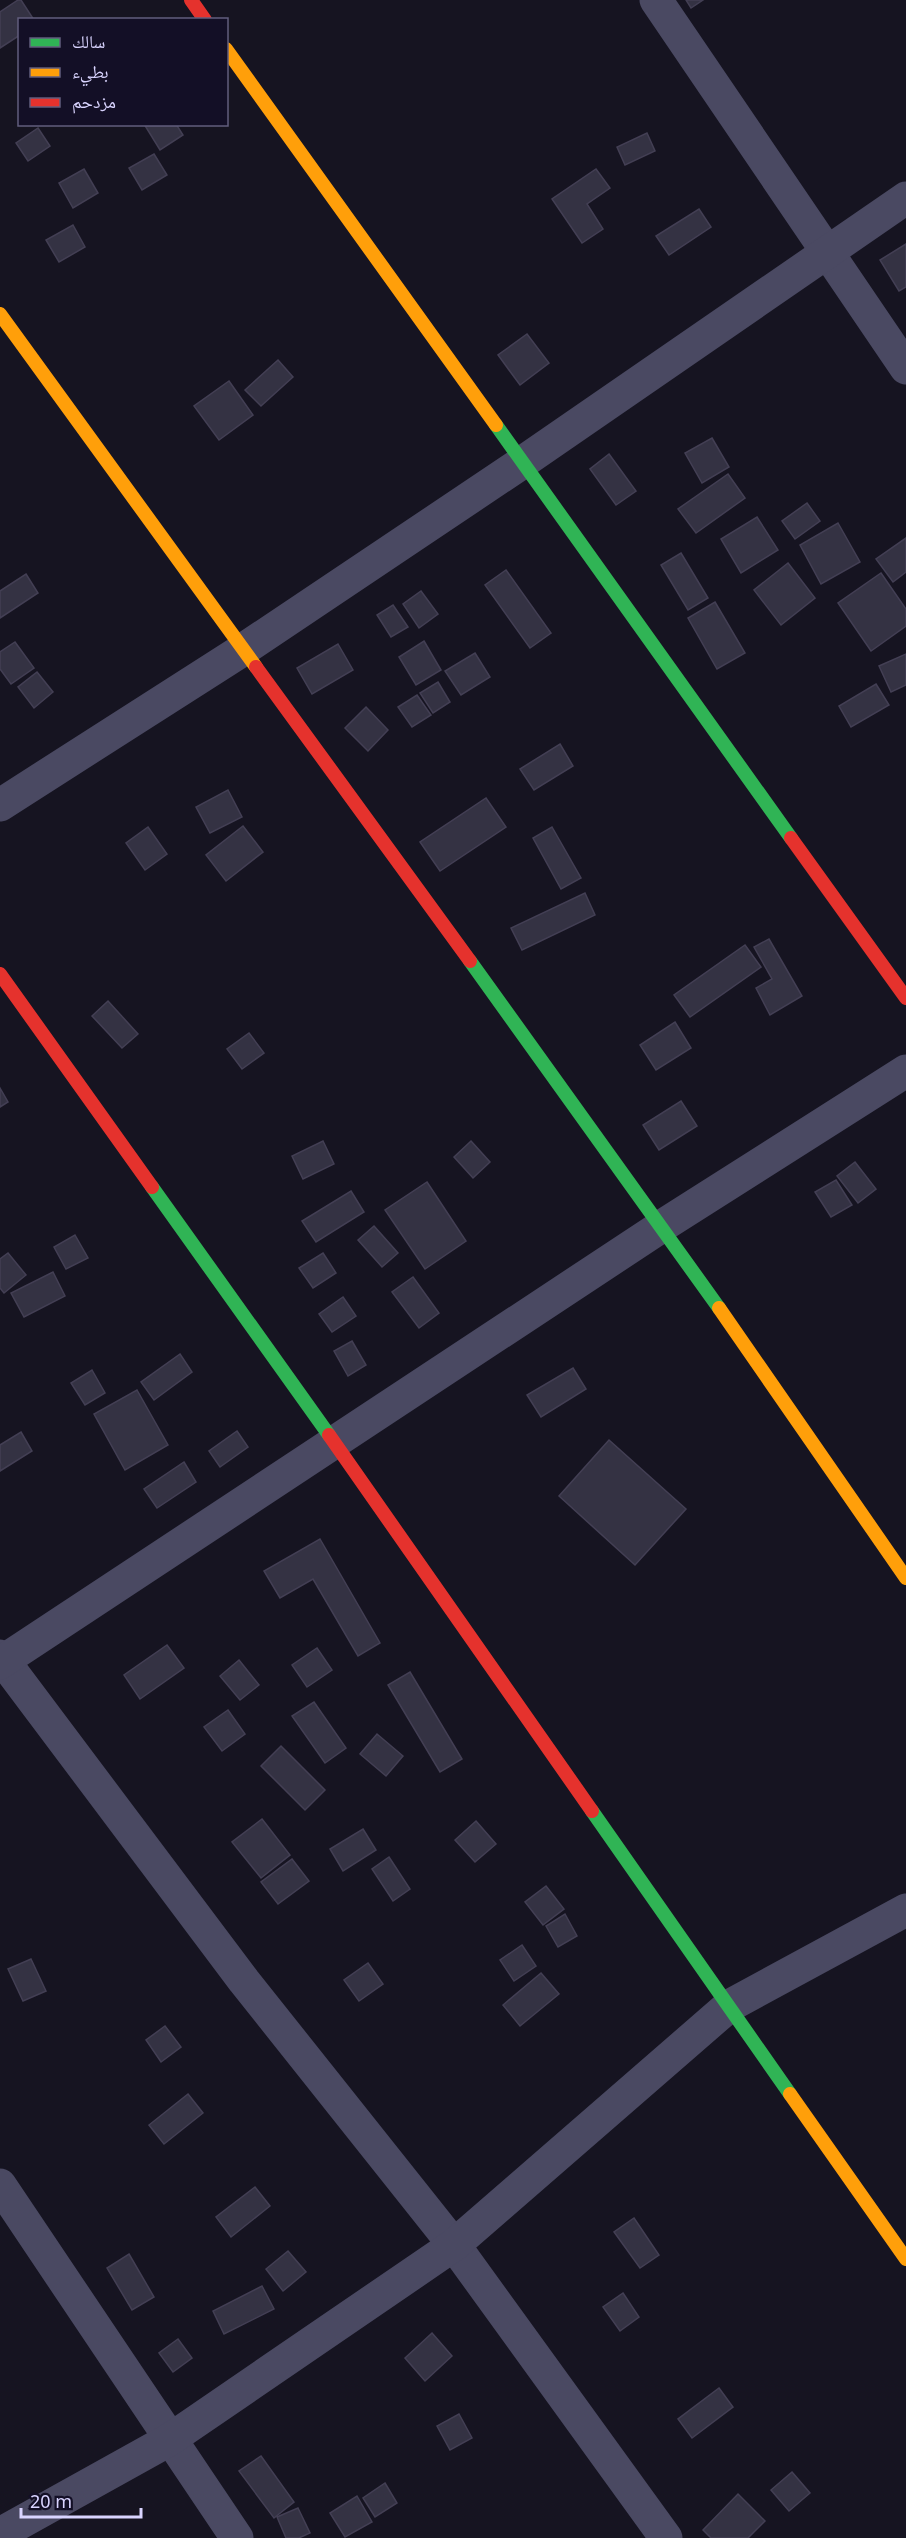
<svg xmlns="http://www.w3.org/2000/svg" width="906" height="2538" viewBox="0 0 906 2538" font-family="'Noto Sans','Noto Naskh Arabic',sans-serif">
  <style>
    .building { fill: #343243; stroke: #433f54; stroke-width: 1.5 }
    .lines { fill: none; stroke-linecap: round; stroke-linejoin: round }
    .street { stroke: #4a4962; stroke-width: 33 }
    .fast { stroke: #30b455; stroke-width: 14 }
    .slow { stroke: #ff9f0a; stroke-width: 14 }
    .jam { stroke: #e5322d; stroke-width: 14 }
  </style>
  <rect width="100%" height="100%" fill="#161421"/>
  <g class="building">
    <polygon points="18,0 21,0 34,20 20,20 20,35 0,48 0,12"/>
    <polygon points="686,0 703,0 691,8"/>
    <polygon points="144,124 176,124 183,135 160,150"/>
    <polygon points="38,128 50,146 28,161 16,143"/>
    <polygon points="647,133 655,151 625,165 617,147"/>
    <polygon points="154,154 167,175 142,190 129,168"/>
    <polygon points="84,169 98,193 73,208 59,183"/>
    <polygon points="596,169 610,188 587,204 603,229 582,243 552,199"/>
    <polygon points="699,209 711,227 669,255 656,236"/>
    <polygon points="73,225 85,247 59,262 46,240"/>
    <polygon points="906,244 906,287 899,291 880,260"/>
    <polygon points="527,334 549,363 520,385 498,355"/>
    <polygon points="278,360 293,377 261,406 245,390"/>
    <polygon points="229,381 253,415 219,440 194,406"/>
    <polygon points="712,438 729,467 702,483 685,453"/>
    <polygon points="609,454 636,491 616,505 590,469"/>
    <polygon points="728,474 745,498 696,533 678,509"/>
    <polygon points="807,503 820,521 795,539 782,521"/>
    <polygon points="757,517 778,550 741,573 721,539"/>
    <polygon points="838,523 860,562 821,584 800,545"/>
    <polygon points="906,538 906,572 893,582 876,559"/>
    <polygon points="681,553 708,598 688,610 661,565"/>
    <polygon points="788,563 815,598 781,625 754,590"/>
    <polygon points="506,570 551,633 530,648 485,585"/>
    <polygon points="881,573 906,609 906,626 871,651 838,603"/>
    <polygon points="26,574 38,593 0,618 0,591"/>
    <polygon points="421,591 438,614 419,628 403,604"/>
    <polygon points="715,602 745,653 717,669 688,618"/>
    <polygon points="393,605 408,627 391,637 377,615"/>
    <polygon points="424,641 441,670 416,685 399,657"/>
    <polygon points="15,642 34,668 11,684 0,669 0,652"/>
    <polygon points="338,644 353,670 312,694 297,668"/>
    <polygon points="475,653 490,677 461,695 445,671"/>
    <polygon points="906,654 906,685 891,692 879,666"/>
    <polygon points="37,672 53,692 34,708 18,687"/>
    <polygon points="438,682 450,702 433,713 420,693"/>
    <polygon points="876,684 889,705 851,727 839,706"/>
    <polygon points="417,695 431,715 412,727 398,707"/>
    <polygon points="366,707 388,730 368,751 345,728"/>
    <polygon points="560,744 573,766 534,790 520,769"/>
    <polygon points="228,790 242,817 210,833 196,807"/>
    <polygon points="486,798 506,827 440,871 420,842"/>
    <polygon points="243,826 263,852 226,881 206,855"/>
    <polygon points="148,827 167,854 145,870 126,843"/>
    <polygon points="552,827 581,878 561,889 533,838"/>
    <polygon points="585,893 595,915 522,950 511,928"/>
    <polygon points="769,939 802,996 770,1015 756,988 772,979 754,947"/>
    <polygon points="745,945 761,967 690,1017 674,995"/>
    <polygon points="108,1001 138,1034 122,1048 92,1016"/>
    <polygon points="675,1022 691,1048 656,1070 640,1045"/>
    <polygon points="249,1033 264,1053 242,1069 227,1049"/>
    <polygon points="0,1088 8,1102 0,1107"/>
    <polygon points="681,1101 697,1126 659,1150 643,1125"/>
    <polygon points="323,1141 334,1164 303,1179 292,1156"/>
    <polygon points="471,1141 490,1162 473,1178 454,1157"/>
    <polygon points="855,1162 876,1189 858,1203 837,1176"/>
    <polygon points="836,1180 852,1205 831,1217 815,1192"/>
    <polygon points="427,1182 466,1241 425,1269 385,1210"/>
    <polygon points="351,1191 364,1212 316,1242 302,1221"/>
    <polygon points="374,1226 398,1253 382,1267 358,1240"/>
    <polygon points="75,1235 88,1258 66,1269 54,1247"/>
    <polygon points="8,1253 26,1275 4,1293 0,1288 0,1259"/>
    <polygon points="323,1253 336,1273 313,1288 299,1268"/>
    <polygon points="53,1272 65,1296 24,1317 11,1293"/>
    <polygon points="413,1277 439,1313 419,1328 392,1292"/>
    <polygon points="343,1297 356,1316 332,1332 319,1314"/>
    <polygon points="352,1341 366,1365 348,1376 334,1351"/>
    <polygon points="180,1354 192,1372 154,1400 141,1382"/>
    <polygon points="573,1368 586,1389 541,1417 527,1395"/>
    <polygon points="92,1370 105,1393 85,1405 71,1383"/>
    <polygon points="137,1390 168,1445 125,1470 94,1414"/>
    <polygon points="237,1431 248,1447 220,1467 209,1451"/>
    <polygon points="21,1432 32,1451 0,1471 0,1445"/>
    <polygon points="609,1440 686,1509 635,1565 559,1496"/>
    <polygon points="184,1462 196,1482 157,1508 144,1489"/>
    <polygon points="320,1539 380,1643 358,1656 313,1579 280,1598 264,1571"/>
    <polygon points="167,1645 184,1668 140,1699 124,1675"/>
    <polygon points="317,1648 332,1670 307,1687 292,1665"/>
    <polygon points="239,1660 259,1685 240,1700 220,1676"/>
    <polygon points="410,1672 462,1759 440,1772 388,1685"/>
    <polygon points="314,1702 346,1748 325,1763 292,1716"/>
    <polygon points="228,1710 245,1734 222,1751 204,1727"/>
    <polygon points="377,1734 403,1756 386,1776 360,1754"/>
    <polygon points="281,1746 325,1790 305,1810 261,1766"/>
    <polygon points="262,1819 290,1855 261,1878 232,1842"/>
    <polygon points="476,1821 496,1844 475,1862 455,1840"/>
    <polygon points="363,1829 376,1850 343,1871 330,1849"/>
    <polygon points="389,1857 410,1889 393,1901 372,1869"/>
    <polygon points="292,1859 309,1881 278,1904 261,1882"/>
    <polygon points="546,1886 564,1909 543,1925 525,1902"/>
    <polygon points="565,1914 577,1936 558,1947 546,1926"/>
    <polygon points="522,1945 536,1966 514,1981 500,1960"/>
    <polygon points="31,1959 46,1991 23,2001 8,1969"/>
    <polygon points="368,1963 383,1984 359,2001 344,1980"/>
    <polygon points="541,1973 559,1994 520,2026 503,2005"/>
    <polygon points="165,2026 181,2047 161,2062 146,2040"/>
    <polygon points="188,2094 203,2113 164,2144 149,2125"/>
    <polygon points="255,2187 270,2206 231,2237 216,2217"/>
    <polygon points="634,2218 659,2255 640,2268 614,2232"/>
    <polygon points="288,2251 306,2272 283,2291 266,2269"/>
    <polygon points="129,2254 154,2297 132,2310 107,2268"/>
    <polygon points="262,2286 274,2309 224,2334 213,2311"/>
    <polygon points="623,2293 639,2317 620,2331 603,2307"/>
    <polygon points="432,2333 452,2356 425,2381 405,2358"/>
    <polygon points="178,2339 192,2358 173,2372 159,2353"/>
    <polygon points="719,2388 733,2407 692,2438 678,2419"/>
    <polygon points="459,2414 472,2438 450,2450 437,2426"/>
    <polygon points="261,2456 294,2502 274,2518 239,2471"/>
    <polygon points="792,2472 810,2493 789,2511 771,2490"/>
    <polygon points="385,2483 397,2503 375,2517 363,2498"/>
    <polygon points="738,2494 765,2521 748,2538 711,2538 703,2530"/>
    <polygon points="357,2496 372,2522 345,2537 330,2513"/>
    <polygon points="298,2508 310,2533 299,2538 286,2538 277,2517"/>
  </g>
  <g class="lines">
    <g class="street">
      <polyline points="656,0 906,368"/>
      <polyline points="0,805 244,649 523,462 906,198"/>
      <polyline points="0,1656 244,1981 454,2245 666,2538"/>
      <polyline points="0,1663 662,1226 906,1071"/>
      <polyline points="0,2185 237,2538"/>
      <polyline points="0,2534 169,2440 454,2245 729,2006 906,1910"/>
    </g>
    <g class="fast">
      <polyline points="496,425 791,838"/>
      <polyline points="470,961 719,1308"/>
      <polyline points="152,1187 329,1435"/>
      <polyline points="592,1811 790,2094"/>
    </g>
    <g class="slow">
      <polyline points="226,49 496,425"/>
      <polyline points="0,314 256,667"/>
      <polyline points="719,1308 906,1578"/>
      <polyline points="790,2094 906,2259"/>
    </g>
    <g class="jam">
      <polyline points="191,0 205,20"/>
      <polyline points="256,667 470,961"/>
      <polyline points="791,838 906,998"/>
      <polyline points="0,974 152,1187"/>
      <polyline points="329,1435 592,1811"/>
    </g>
  </g>
  <rect x="18" y="18" width="210" height="108" fill="#130f26" stroke="#625e7d" stroke-width="1.5"/>
  <rect x="30" y="38" width="30" height="9" fill="#30b455" stroke="#625e7d" stroke-width="1.5"/>
  <text x="72" y="48" font-size="18" fill="#d9d4ff">سالك</text>
  <rect x="30" y="68" width="30" height="9" fill="#ff9f0a" stroke="#625e7d" stroke-width="1.5"/>
  <text x="72" y="78" font-size="18" fill="#d9d4ff">بطيء</text>
  <rect x="30" y="98" width="30" height="9" fill="#e5322d" stroke="#625e7d" stroke-width="1.5"/>
  <text x="72" y="108" font-size="18" fill="#d9d4ff">مزدحم</text>
  <path d="M21 2508v9h120v-9" fill="none" stroke="#d9d4ff" stroke-width="3"/>
  <text x="30" y="2508" font-size="18" fill="#d9d4ff" stroke="#130f26" stroke-width="4.5" paint-order="stroke">20 m</text>
</svg>
